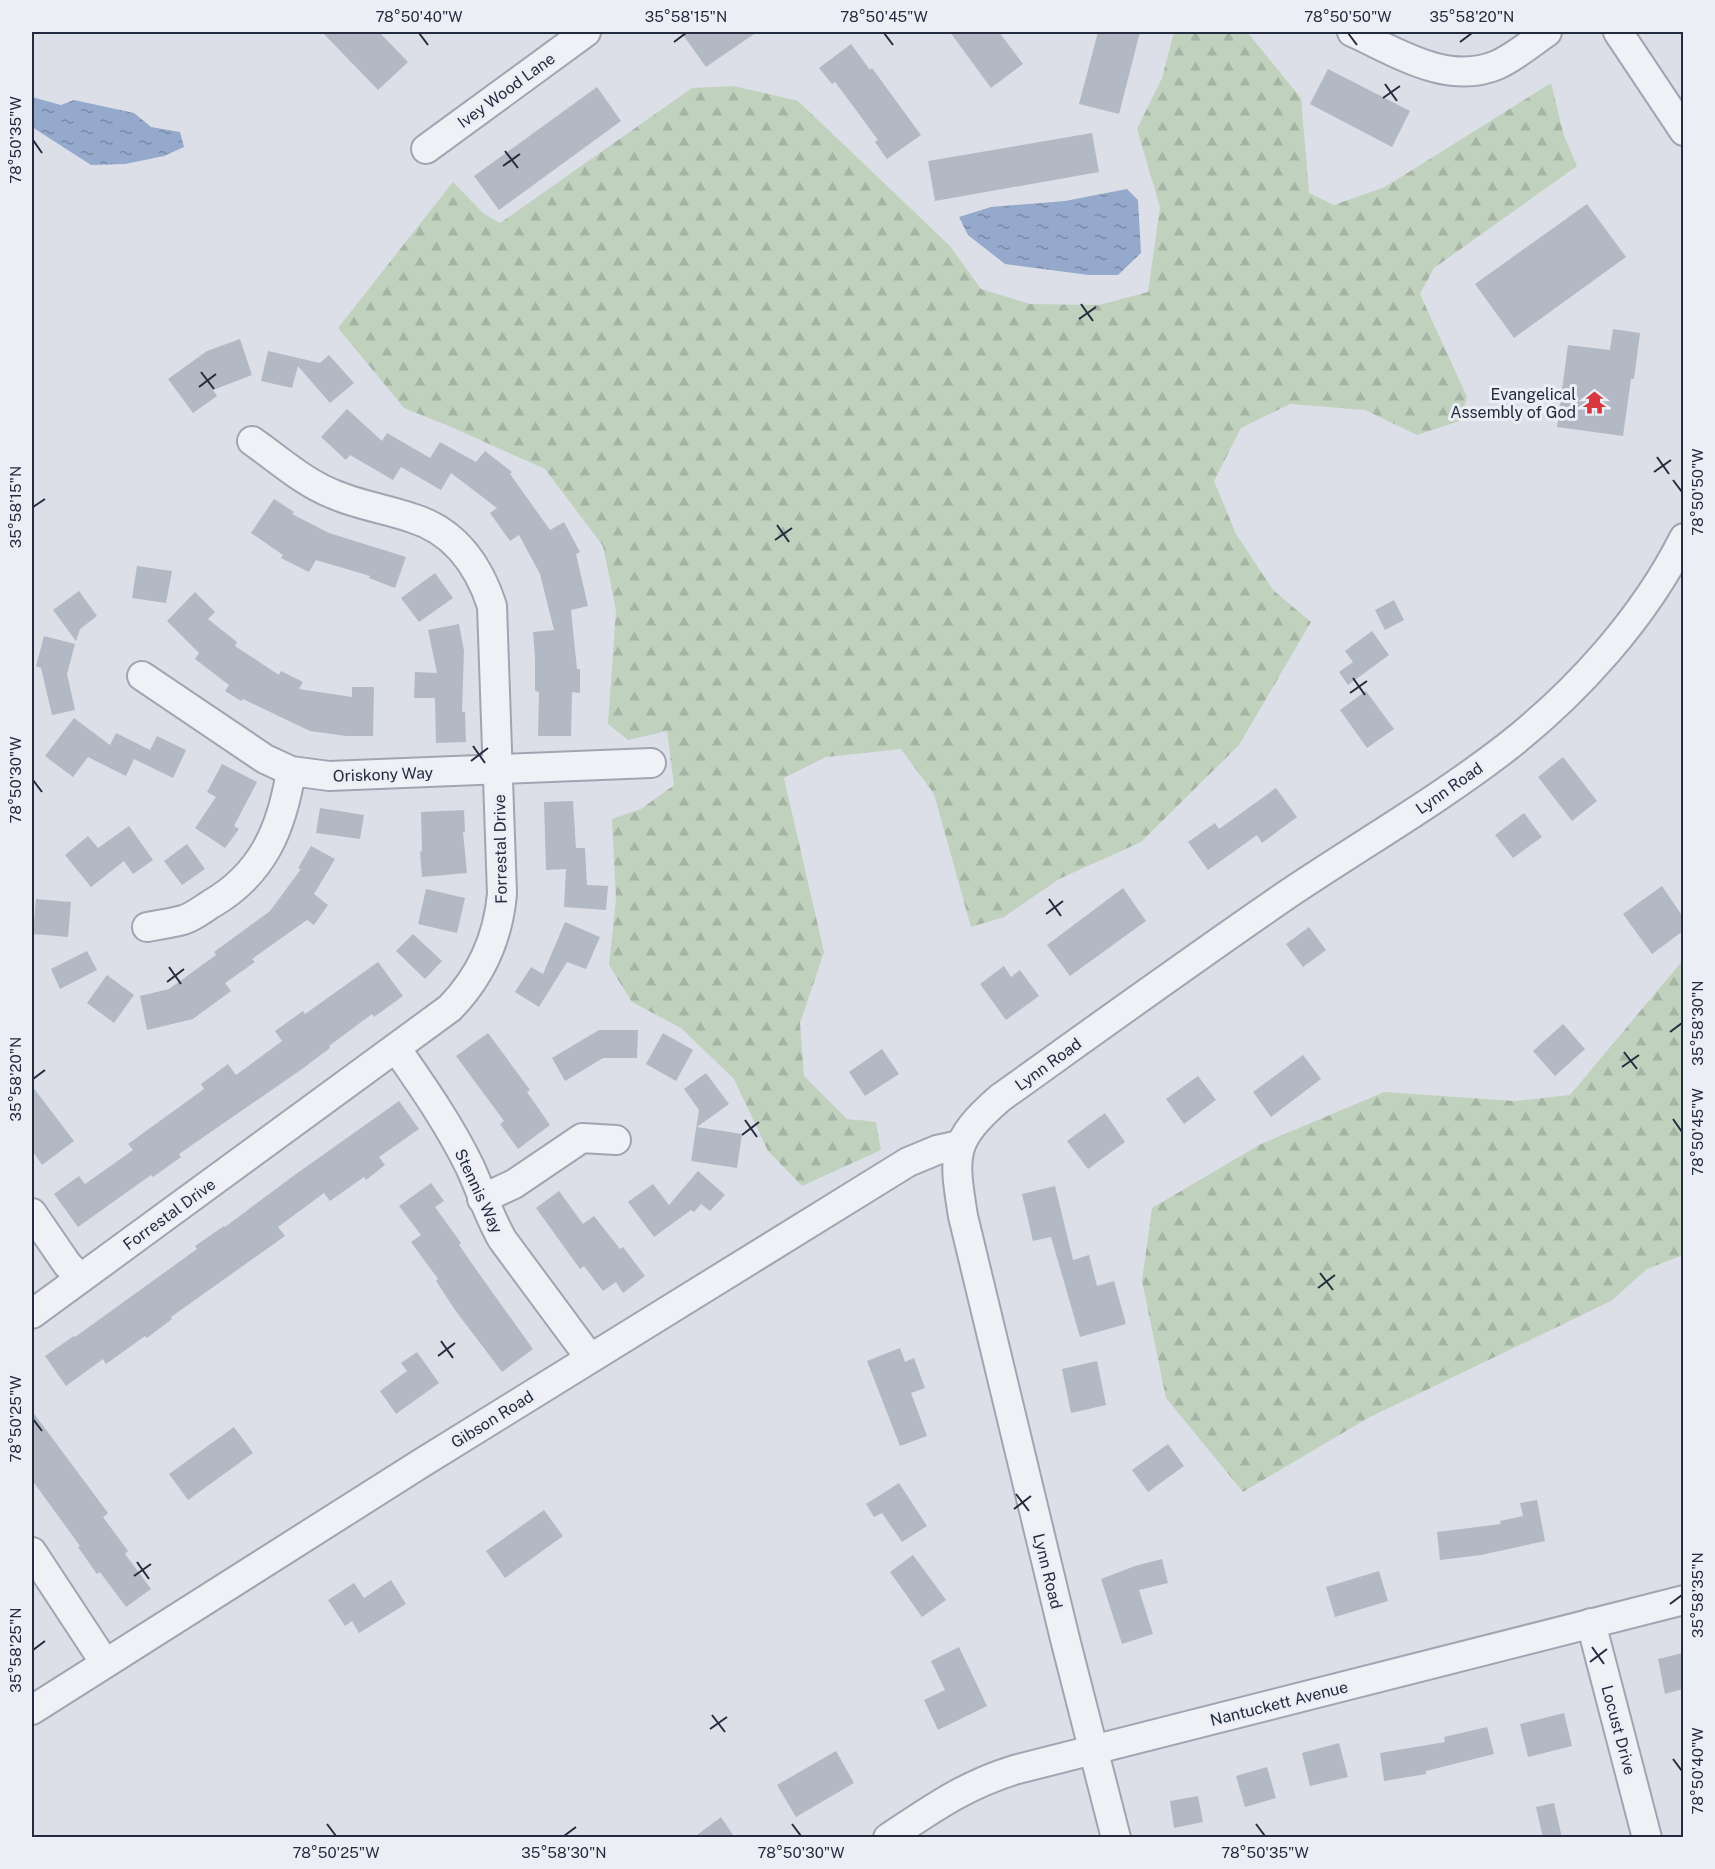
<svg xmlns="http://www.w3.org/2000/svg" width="1715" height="1869" viewBox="0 0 1715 1869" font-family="'Public Sans',sans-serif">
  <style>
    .forest { fill: url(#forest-firs) }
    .water { fill: url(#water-ripples) }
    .building { fill: #b3b8c5 }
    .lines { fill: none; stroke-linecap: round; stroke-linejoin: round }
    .minor-casing { stroke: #a1a5b1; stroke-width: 32 }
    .minor { stroke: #eff1f6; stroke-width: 28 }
    .ticks { fill: none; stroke: #252b3f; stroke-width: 2 }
    .labels { text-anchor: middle; stroke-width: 6; stroke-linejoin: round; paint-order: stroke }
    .street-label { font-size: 16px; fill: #252b3f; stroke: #ebeef5 }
    .poi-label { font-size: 16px; fill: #252b3f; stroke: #ebeef5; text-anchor: end }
    .neatline { fill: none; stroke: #252b3f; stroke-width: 2 }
    .ticks-label { font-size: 15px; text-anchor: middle; fill: #252b3f }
  </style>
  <defs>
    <pattern id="forest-firs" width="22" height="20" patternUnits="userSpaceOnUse" patternTransform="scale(1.5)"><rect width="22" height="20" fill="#c0d2bd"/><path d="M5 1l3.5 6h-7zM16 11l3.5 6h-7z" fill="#a5b4a4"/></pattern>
    <pattern id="water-ripples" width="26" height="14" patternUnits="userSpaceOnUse" patternTransform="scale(1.5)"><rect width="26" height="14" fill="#94a9cb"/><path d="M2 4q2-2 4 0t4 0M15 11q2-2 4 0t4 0" fill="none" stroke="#798aa6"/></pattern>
  </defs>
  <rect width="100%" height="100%" fill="#dcdfe7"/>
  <g class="forest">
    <polygon points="1174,32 1247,32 1301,98 1309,193 1334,205 1385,187 1551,83 1564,136 1577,166 1434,268 1420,294 1467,397 1460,421 1417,435 1365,410 1290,404 1241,428 1214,481 1236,534 1273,590 1311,622 1239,745 1141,842 1059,879 1004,917 971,927 934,794 901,749 826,757 784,778 824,952 800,1023 804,1076 847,1119 876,1122 881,1150 802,1186 768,1151 734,1079 681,1028 632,1002 609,965 616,899 612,819 641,809 674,785 667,731 628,740 608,724 616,610 603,546 545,469 451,427 404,408 338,328 453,182 484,214 500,223 692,88 734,86 798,101 950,246 981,289 1030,304 1099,305 1148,292 1160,207 1137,129 1162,78"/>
    <polygon points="1683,960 1683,1255 1647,1269 1611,1301 1368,1418 1243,1492 1166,1398 1142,1281 1152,1208 1261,1144 1384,1092 1515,1101 1570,1095"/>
  </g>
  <g class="water">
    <polygon points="32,97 61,105 74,100 134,113 151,127 180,132 184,147 164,156 125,164 91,165 32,127"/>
    <polygon points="1127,189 1138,200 1141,253 1118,275 1089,275 1005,264 968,235 959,217 991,207 1065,201"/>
  </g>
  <g class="building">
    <polygon points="322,32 379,32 408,62 378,90"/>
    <polygon points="681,32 757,32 706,67"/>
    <polygon points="950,32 999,32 1023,64 991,88"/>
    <polygon points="1098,32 1140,32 1119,114 1079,104"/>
    <polygon points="851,44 870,70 872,68 921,135 887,159 875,142 878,140 853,106 835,82 832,84 819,68"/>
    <polygon points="1328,69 1410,111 1392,147 1310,104"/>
    <polygon points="597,87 621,121 499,210 474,176"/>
    <polygon points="1092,133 1099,172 935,201 928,161"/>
    <polygon points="1587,204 1626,257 1514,338 1475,284"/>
    <polygon points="1613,329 1640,333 1634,379 1631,379 1623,436 1557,427 1568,345 1610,350"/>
    <polygon points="240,339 252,375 213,390 217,396 193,413 168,379 207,351"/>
    <polygon points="268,351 320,363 329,355 354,383 330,403 298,366 292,388 261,381"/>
    <polygon points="347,409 382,441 387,433 430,458 440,442 476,462 485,451 512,472 510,474 550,530 564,522 580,552 576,554 588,606 571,610 577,669 580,669 580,693 572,692 571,736 538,736 539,692 535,691 535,658 533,632 554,630 540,574 519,535 510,541 490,513 497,508 451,473 441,490 401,467 393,480 350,455 346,460 321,437"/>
    <polygon points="274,499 294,512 292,514 329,533 406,557 395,588 369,578 370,576 316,560 309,572 281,558 283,555 251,533"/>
    <polygon points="137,566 172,571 166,603 132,598"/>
    <polygon points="435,573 453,598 419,622 401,598"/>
    <polygon points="79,591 97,616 80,629 76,641 53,610"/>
    <polygon points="195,592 215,612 208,619 237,642 235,646 279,675 281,671 303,682 299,689 352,697 352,687 374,687 373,736 346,736 310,731 243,699 241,701 225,691 229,685 195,659 199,653 167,621"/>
    <polygon points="1394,600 1404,620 1385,630 1375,610"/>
    <polygon points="459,624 464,651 462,712 465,712 466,742 436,743 435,698 414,698 415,672 437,673 428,630"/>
    <polygon points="1372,631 1389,655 1348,685 1339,672 1353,662 1345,651"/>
    <polygon points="44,636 75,644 67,674 75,710 52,715 41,668 36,666"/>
    <polygon points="1366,691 1394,729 1367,748 1340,710"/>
    <polygon points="74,718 110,745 116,733 150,750 157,736 186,750 173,778 134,759 126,776 88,757 73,777 45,756"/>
    <polygon points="1563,757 1597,801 1572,821 1538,777"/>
    <polygon points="222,764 257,782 234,826 239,829 225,848 195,828 216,797 207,792"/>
    <polygon points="1276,788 1297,817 1262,843 1257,835 1208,870 1188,842 1215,823 1219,829"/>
    <polygon points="573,801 576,848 585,848 587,885 608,886 606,910 564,907 566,869 546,870 544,802"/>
    <polygon points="320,808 364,815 360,839 316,833"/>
    <polygon points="464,810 465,832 463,832 467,873 422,877 420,852 422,851 421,812"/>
    <polygon points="1524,813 1542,837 1513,858 1495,835"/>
    <polygon points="129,826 153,860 133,874 124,861 91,887 65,855 88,836 98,848"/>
    <polygon points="187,844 205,869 182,885 164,861"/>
    <polygon points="311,846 335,859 314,894 328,905 314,925 307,920 252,959 255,962 225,983 231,991 193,1019 147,1030 140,996 169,989 216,955 214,952 270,911 301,869 298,868"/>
    <polygon points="1662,886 1683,917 1683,931 1652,954 1623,914"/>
    <polygon points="1123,888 1146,921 1070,976 1047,945"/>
    <polygon points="426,889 465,898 457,933 418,924"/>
    <polygon points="36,899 71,902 68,937 33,934"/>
    <polygon points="565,922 600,937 586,969 567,962 539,1007 515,992 531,967 543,974"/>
    <polygon points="1309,927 1326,950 1303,967 1286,944"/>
    <polygon points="413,934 442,961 425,979 396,951"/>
    <polygon points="87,951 97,970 60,989 51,969"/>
    <polygon points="378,962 403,996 374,1017 372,1014 329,1046 330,1048 302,1069 179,1154 181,1157 153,1177 151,1175 78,1227 54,1194 79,1176 85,1184 133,1150 128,1144 204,1089 201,1084 228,1064 236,1075 282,1041 275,1031 303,1011 305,1014"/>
    <polygon points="1004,966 1011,977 1020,970 1039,996 1006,1020 980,984"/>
    <polygon points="107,975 134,995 114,1023 87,1003"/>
    <polygon points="1563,1024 1585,1049 1555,1076 1533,1051"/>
    <polygon points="599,1030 638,1030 637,1058 603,1058 565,1081 552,1058"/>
    <polygon points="488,1033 530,1090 527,1092 550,1125 518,1149 500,1124 504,1121 456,1056"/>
    <polygon points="663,1033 693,1050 676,1081 646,1064"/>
    <polygon points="882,1049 899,1074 865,1096 849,1072"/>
    <polygon points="1303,1055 1321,1079 1271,1117 1253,1092"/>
    <polygon points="706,1073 729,1104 697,1127 742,1134 737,1168 691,1161 699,1110 684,1089"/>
    <polygon points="1198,1076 1216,1100 1184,1124 1166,1099"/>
    <polygon points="32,1086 74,1141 42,1165 32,1150"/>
    <polygon points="399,1101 419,1129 379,1157 385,1165 366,1180 364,1177 330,1201 324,1193 278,1227 285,1236 171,1317 172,1319 147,1338 145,1336 106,1364 103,1359 66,1386 45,1356 74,1336 75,1337 197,1249 195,1246 224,1226 225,1227 296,1174"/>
    <polygon points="1105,1113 1125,1142 1088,1169 1067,1141"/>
    <polygon points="698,1171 725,1195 710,1211 701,1204 694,1212 691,1210 654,1237 628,1202 653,1184 669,1205"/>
    <polygon points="431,1183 444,1201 435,1207 461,1243 459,1245 480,1275 533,1349 502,1372 455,1310 436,1281 438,1279 411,1242 421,1235 399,1206"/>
    <polygon points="1055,1186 1073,1260 1089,1255 1097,1286 1114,1281 1126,1324 1080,1337 1051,1237 1033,1241 1022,1194"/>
    <polygon points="559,1191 583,1224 594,1216 620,1249 623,1247 645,1276 623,1293 616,1282 603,1291 584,1266 580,1269 536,1208"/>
    <polygon points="900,1348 905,1362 914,1358 925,1388 911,1393 927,1436 900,1446 867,1361"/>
    <polygon points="417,1352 439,1383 396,1414 380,1391 407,1371 401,1363"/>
    <polygon points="1097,1361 1106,1405 1071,1413 1062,1369"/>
    <polygon points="32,1411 108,1513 103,1517 128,1551 125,1554 151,1589 126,1607 100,1572 97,1574 78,1547 80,1546 32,1480"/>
    <polygon points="234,1427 253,1453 188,1500 169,1474"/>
    <polygon points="1168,1444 1184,1466 1148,1492 1132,1470"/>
    <polygon points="899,1483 927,1526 902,1542 882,1513 874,1517 866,1504"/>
    <polygon points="1537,1500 1545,1541 1481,1555 1440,1560 1437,1532 1501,1524 1500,1521 1523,1516 1520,1503"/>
    <polygon points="544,1510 563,1536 505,1578 486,1551"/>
    <polygon points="913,1555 946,1600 922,1617 890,1572"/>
    <polygon points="1162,1559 1168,1583 1139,1590 1153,1634 1122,1644 1101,1579 1135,1566"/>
    <polygon points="1379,1571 1388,1601 1335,1617 1326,1587"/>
    <polygon points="391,1580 406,1604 359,1633 352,1621 345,1626 328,1600 354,1583 364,1598"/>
    <polygon points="959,1647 987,1706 938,1730 924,1700 945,1690 931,1661"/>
    <polygon points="1683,1653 1683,1689 1665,1694 1658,1659"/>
    <polygon points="1564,1713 1572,1746 1528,1757 1520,1724"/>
    <polygon points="1487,1727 1494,1754 1426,1771 1426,1774 1384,1781 1380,1753 1445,1742 1444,1737"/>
    <polygon points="1339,1743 1348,1777 1310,1786 1302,1753"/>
    <polygon points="836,1751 854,1783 796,1817 777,1785"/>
    <polygon points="1267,1767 1276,1798 1245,1807 1236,1776"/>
    <polygon points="1198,1796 1203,1822 1174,1828 1170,1801"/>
    <polygon points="1554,1803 1562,1838 1543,1838 1536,1807"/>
    <polygon points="721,1817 735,1838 693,1838"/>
  </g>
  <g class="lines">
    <defs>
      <g id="minor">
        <path d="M1352 32C1397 52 1447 86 1497 65 1515 57 1531 43 1547 32"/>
        <polyline points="1618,32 1684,131"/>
        <polyline points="426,149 586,32"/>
        <polyline points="142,676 265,759 291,771 329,776 651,763"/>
        <path d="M147 927C159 925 172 923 183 920 193 917 203 909 211 904 263 874 282 828 291 771"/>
        <path d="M396 1048C423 1087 449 1124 470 1167 481 1191 489 1216 502 1239L590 1358"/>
        <polyline points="482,1199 514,1184 582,1138 616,1140"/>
        <polyline points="32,1213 67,1264 80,1278"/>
        <path d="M32 1314 450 1008C481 976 498 939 502 894L492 606C479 566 455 531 412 518 386 509 358 505 333 494 303 482 278 459 252 441"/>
        <polyline points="32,1552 105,1663"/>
        <polyline points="1591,1623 1647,1838"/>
        <polyline points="32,1710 420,1464 908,1162 937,1150 960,1145"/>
        <path d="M888 1838C932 1809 963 1786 1014 1770L1684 1600"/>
        <path d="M1116 1838 1065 1639 963 1216C953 1154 951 1141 1000 1098 1095 1030 1189 962 1285 896 1359 846 1436 802 1507 747 1577 692 1644 618 1684 538"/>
      </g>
    </defs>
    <use href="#minor" class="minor-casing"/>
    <use href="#minor" class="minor"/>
  </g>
  <path class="ticks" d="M419 33 428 45M884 33 893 45M1348 33 1357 45M674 42 686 33M1460 42 1472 33M1385 84 1397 101M1383 98 1400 86M33 140 42 153M505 151 518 168M503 166 520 154M1081 304 1093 321M1079 319 1096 307M201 372 214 389M199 387 216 374M1657 457 1669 474M1654 472 1671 460M1673 480 1682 492M33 507 45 499M777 525 789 542M775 540 792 528M1353 678 1365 695M1350 693 1367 681M473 746 485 763M471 761 488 748M33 780 42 792M1049 899 1061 916M1046 914 1063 901M169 967 181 984M167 982 184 969M1670 1032 1682 1023M1624 1052 1637 1069M1622 1067 1639 1055M33 1079 45 1070M1673 1119 1682 1132M745 1120 757 1137M742 1135 759 1122M1320 1273 1333 1290M1318 1288 1335 1275M441 1341 453 1358M438 1356 455 1343M33 1419 42 1431M1016 1494 1029 1511M1014 1509 1031 1496M137 1562 149 1579M134 1576 151 1564M1670 1604 1682 1595M1592 1647 1604 1664M33 1650 45 1641M1590 1662 1607 1649M712 1715 725 1732M710 1729 727 1717M1673 1759 1682 1771M327 1824 336 1836M792 1824 801 1836M1256 1824 1265 1836M564 1836 576 1827"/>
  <defs>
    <symbol id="temple-bare" viewBox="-9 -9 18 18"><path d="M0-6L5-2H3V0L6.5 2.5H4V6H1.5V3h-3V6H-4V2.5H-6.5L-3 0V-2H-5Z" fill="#d7373d" stroke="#ebeef5" stroke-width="2.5" paint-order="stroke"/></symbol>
  </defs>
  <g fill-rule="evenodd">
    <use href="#temple-bare" x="1578" y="386" width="33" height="33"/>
  </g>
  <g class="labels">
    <g class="street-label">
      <text transform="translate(506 90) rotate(-36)" y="6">Ivey Wood Lane</text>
      <text transform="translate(383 774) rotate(-2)" y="6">Oriskony Way</text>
      <text transform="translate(1449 788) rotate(-35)" y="6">Lynn Road</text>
      <text transform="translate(500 849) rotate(-91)" y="6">Forrestal Drive</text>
      <text transform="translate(1048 1064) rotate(-36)" y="6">Lynn Road</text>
      <text transform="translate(479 1191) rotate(65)" y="6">Stennis Way</text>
      <text transform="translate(169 1214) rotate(-36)" y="6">Forrestal Drive</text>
      <text transform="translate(492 1419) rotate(-32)" y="6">Gibson Road</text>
      <text transform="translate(1048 1571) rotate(76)" y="6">Lynn Road</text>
      <text transform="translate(1279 1703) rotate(-14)" y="6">Nantuckett Avenue</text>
      <text transform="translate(1619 1730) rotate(75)" y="6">Locust Drive</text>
    </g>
    <g class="poi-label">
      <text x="1576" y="400">Evangelical<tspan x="1576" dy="18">Assembly of God</tspan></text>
    </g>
  </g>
  <rect width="1715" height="1869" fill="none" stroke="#ebeef5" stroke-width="66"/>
  <rect x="33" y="33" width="1649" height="1803" class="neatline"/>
  <g class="ticks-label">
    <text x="419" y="22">78°50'40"W</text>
    <text x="686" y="22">35°58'15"N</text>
    <text x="884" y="22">78°50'45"W</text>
    <text x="1348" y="22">78°50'50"W</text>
    <text x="1472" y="22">35°58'20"N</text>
    <text transform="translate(16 140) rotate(-90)" y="5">78°50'35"W</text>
    <text transform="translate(1698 492) rotate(-90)" y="5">78°50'50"W</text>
    <text transform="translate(16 507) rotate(-90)" y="5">35°58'15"N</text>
    <text transform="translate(16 780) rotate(-90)" y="5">78°50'30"W</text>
    <text transform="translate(1698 1023) rotate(-90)" y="5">35°58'30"N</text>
    <text transform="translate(16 1079) rotate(-90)" y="5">35°58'20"N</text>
    <text transform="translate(1698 1132) rotate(-90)" y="5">78°50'45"W</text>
    <text transform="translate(16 1419) rotate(-90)" y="5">78°50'25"W</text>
    <text transform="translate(1698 1595) rotate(-90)" y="5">35°58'35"N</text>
    <text transform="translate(16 1650) rotate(-90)" y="5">35°58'25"N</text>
    <text transform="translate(1698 1771) rotate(-90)" y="5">78°50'40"W</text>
    <text x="336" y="1858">78°50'25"W</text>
    <text x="564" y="1858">35°58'30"N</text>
    <text x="801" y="1858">78°50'30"W</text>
    <text x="1265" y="1858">78°50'35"W</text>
  </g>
</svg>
